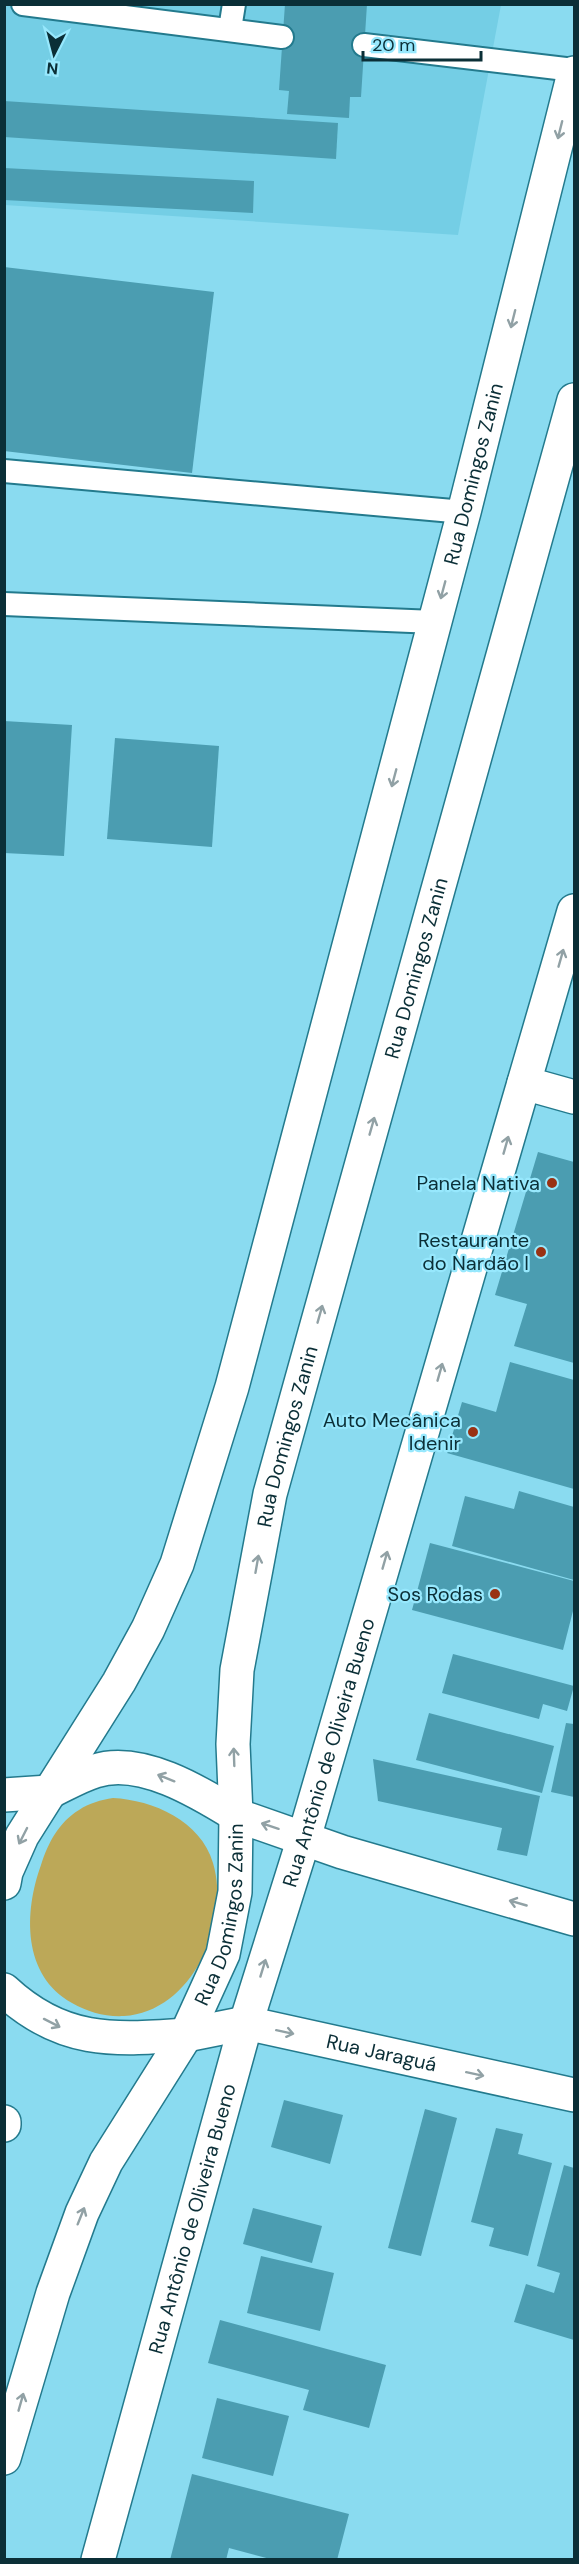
<svg xmlns="http://www.w3.org/2000/svg" width="579" height="2564" viewBox="0 0 579 2564" font-family="'DM Sans',sans-serif">
  <style>
    .built { fill: #74cee5 }
    .green { fill: #bca858 }
    .building { fill: #4b9db1 }
    .lines { fill: none; stroke-linecap: round; stroke-linejoin: round }
    .service-casing { stroke: #237a8d; stroke-width: 26 }
    .minor-casing { stroke: #237a8d; stroke-width: 36 }
    .primary-casing { stroke: #237a8d; stroke-width: 36 }
    .service { stroke: #fff; stroke-width: 22 }
    .minor { stroke: #fff; stroke-width: 33 }
    .primary { stroke: #fff; stroke-width: 33 }
    .oneway { stroke: #91a1a5 }
    .poi-dot { fill: #993214; stroke: #97e8fd; stroke-width: 2 }
    .labels { text-anchor: middle; stroke-width: 4.5; stroke-linejoin: round; paint-order: stroke }
    .street-label { font-size: 20px; fill: #0b2f37; stroke: #97e8fd }
    .poi-label { font-size: 20px; fill: #0b2f37; stroke: #97e8fd; text-anchor: end }
  </style>
  <rect width="100%" height="100%" fill="#8adbf0"/>
  <polygon class="built" points="4,5 501,5 458,235 5,205"/>
  <path class="green" d="M113 1798C153 1800 201 1821 213 1863 231 1924 192 2012 124 2016 105 2017 88 2012 72 2003 22 1975 24 1912 41 1865 48 1843 59 1822 79 1810 89 1803 101 1800 113 1798Z"/>
  <g class="building">
    <polygon points="285,4 367,4 361,97 350,97 349,118 287,114 289,91 279,90"/>
    <polygon points="4,101 338,123 336,159 4,137"/>
    <polygon points="4,168 254,181 253,213 4,200"/>
    <polygon points="4,267 214,292 192,473 4,451"/>
    <polygon points="4,721 72,725 64,856 4,853"/>
    <polygon points="115,738 219,746 212,847 107,839"/>
    <polygon points="538,1152 574,1162 574,1363 514,1346 527,1304 495,1295"/>
    <polygon points="510,1362 574,1380 574,1489 447,1453 462,1402 496,1412"/>
    <polygon points="519,1491 574,1507 574,1580 452,1546 465,1496 514,1509"/>
    <polygon points="430,1543 574,1581 574,1607 563,1650 412,1610"/>
    <polygon points="453,1654 574,1686 567,1711 543,1704 539,1719 442,1693"/>
    <polygon points="429,1713 554,1746 542,1793 416,1760"/>
    <polygon points="566,1723 574,1724 574,1797 551,1792"/>
    <polygon points="373,1759 540,1796 527,1856 497,1850 502,1828 378,1801"/>
    <polygon points="284,2100 343,2115 330,2164 271,2147"/>
    <polygon points="425,2109 457,2118 421,2256 388,2248"/>
    <polygon points="496,2128 523,2134 518,2154 552,2163 528,2256 489,2246 494,2228 471,2222"/>
    <polygon points="564,2165 574,2168 574,2340 514,2322 526,2284 554,2293 560,2273 537,2266"/>
    <polygon points="253,2208 322,2226 312,2263 243,2244"/>
    <polygon points="261,2256 334,2273 320,2331 247,2313"/>
    <polygon points="220,2320 386,2365 369,2428 303,2410 309,2390 208,2363"/>
    <polygon points="217,2398 289,2416 273,2476 202,2458"/>
    <polygon points="192,2474 349,2514 337,2560 274,2560 229,2548 226,2560 170,2560"/>
  </g>
  <g class="lines">
    <defs>
      <g id="service">
        <polyline points="23,4 282,37"/>
        <polyline points="230,29 234,4"/>
        <polyline points="364,45 574,70"/>
        <polyline points="4,471 464,512"/>
        <polyline points="4,604 435,622"/>
      </g>
      <g id="minor">
        <polyline points="524,1083 574,1097"/>
        <polyline points="4,1795 49,1792"/>
        <polyline points="236,1815 342,1852 574,1919"/>
        <path id="s1" d="M186 2035 246 2023 574 2095"/>
        <path id="s2" d="M98 2560 246 2023 304 1838 574 911"/>
      </g>
      <g id="primary">
        <path d="M49 1792C64 1785 79 1776 95 1771 140 1756 199 1792 236 1815"/>
        <path id="s3" d="M4 1883 6 1872 22 1836 119 1682 148 1629 177 1564 232 1387 464 512 574 73"/>
        <path d="M4 1990C62 2044 113 2040 186 2035"/>
        <polyline points="4,2122 4,2125"/>
        <path id="s4" d="M4 2458 53 2293 82 2213 106 2162 186 2035 223 1954 235 1892 236 1815 233 1744 237 1670 270 1494 574 400"/>
      </g>
    </defs>
    <use href="#service" class="service-casing"/>
    <use href="#minor" class="minor-casing"/>
    <use href="#primary" class="primary-casing"/>
    <use href="#service" class="service"/>
    <use href="#minor" class="minor"/>
    <use href="#primary" class="primary"/>
  </g>
  <defs><path id="oneway-shaft" d="M-6 0H5M1.5-3L5.5 0L1.5 3" fill="none" stroke-width="1.6" stroke-linecap="round" stroke-linejoin="round" transform="scale(1.5)"/></defs>
  <g class="oneway">
    <use href="#oneway-shaft" transform="translate(560 130) rotate(104)"/>
    <use href="#oneway-shaft" transform="translate(513 319) rotate(104)"/>
    <use href="#oneway-shaft" transform="translate(443 590) rotate(105)"/>
    <use href="#oneway-shaft" transform="translate(394 778) rotate(105)"/>
    <use href="#oneway-shaft" transform="translate(561 958) rotate(-74)"/>
    <use href="#oneway-shaft" transform="translate(372 1126) rotate(-74)"/>
    <use href="#oneway-shaft" transform="translate(506 1145) rotate(-74)"/>
    <use href="#oneway-shaft" transform="translate(320 1314) rotate(-74)"/>
    <use href="#oneway-shaft" transform="translate(440 1372) rotate(-74)"/>
    <use href="#oneway-shaft" transform="translate(385 1560) rotate(-74)"/>
    <use href="#oneway-shaft" transform="translate(257 1564) rotate(-80)"/>
    <use href="#oneway-shaft" transform="translate(234 1757) rotate(-92)"/>
    <use href="#oneway-shaft" transform="translate(166 1778) rotate(-158)"/>
    <use href="#oneway-shaft" transform="translate(270 1826) rotate(-162)"/>
    <use href="#oneway-shaft" transform="translate(23 1836) rotate(117)"/>
    <use href="#oneway-shaft" transform="translate(518 1903) rotate(-164)"/>
    <use href="#oneway-shaft" transform="translate(263 1968) rotate(-73)"/>
    <use href="#oneway-shaft" transform="translate(52 2023) rotate(27)"/>
    <use href="#oneway-shaft" transform="translate(285 2032) rotate(12)"/>
    <use href="#oneway-shaft" transform="translate(475 2074) rotate(12)"/>
    <use href="#oneway-shaft" transform="translate(81 2216) rotate(-68)"/>
    <use href="#oneway-shaft" transform="translate(21 2402) rotate(-74)"/>
  </g>
  <g class="poi-dot">
    <circle cx="552" cy="1183" r="6"/>
    <circle cx="541" cy="1252" r="6"/>
    <circle cx="473" cy="1432" r="6"/>
    <circle cx="495" cy="1594" r="6"/>
  </g>
  <g class="labels">
    <g class="street-label">
      <text dy="7" stroke="none"><textPath href="#s3" startOffset="1494">Rua Domingos Zanin</textPath></text>
      <text dy="7" stroke="none"><textPath href="#s4" startOffset="1563">Rua Domingos Zanin</textPath></text>
      <text dy="7" stroke="none"><textPath href="#s4" startOffset="1077">Rua Domingos Zanin</textPath></text>
      <text dy="7" stroke="none"><textPath href="#s2" startOffset="840">Rua Antônio de Oliveira Bueno</textPath></text>
      <text dy="7" stroke="none"><textPath href="#s4" startOffset="591">Rua Domingos Zanin</textPath></text>
      <text dy="7" stroke="none"><textPath href="#s1" startOffset="200">Rua Jaraguá</textPath></text>
      <text dy="7" stroke="none"><textPath href="#s2" startOffset="354">Rua Antônio de Oliveira Bueno</textPath></text>
    </g>
    <g class="poi-label">
      <text x="540" y="1190">Panela Nativa</text>
      <text x="529" y="1247">Restaurante<tspan x="529" dy="23">do Nardão I</tspan></text>
      <text x="461" y="1427">Auto Mecânica<tspan x="461" dy="23">Idenir</tspan></text>
      <text x="483" y="1601">Sos Rodas</text>
    </g>
  </g>
  <rect width="579" height="2564" fill="none" stroke="#0b2f37" stroke-width="12"/>
  <g transform="translate(54 54) rotate(186)" stroke="#97e8fd" stroke-width="4.5" paint-order="stroke">
  <path d="M0-4.5L10 22L0 15L-10 22Z" fill="#0b2f37"/>
  <text y="-9" font-size="16" font-weight="bold" text-anchor="middle" fill="#0b2f37">N</text>
  </g>
  <path d="M363 51v9h118v-9" fill="none" stroke="#0b2f37" stroke-width="3"/>
  <text x="372" y="51" font-size="18" fill="#0b2f37" stroke="#97e8fd" stroke-width="4.5" paint-order="stroke">20 m</text>
</svg>
